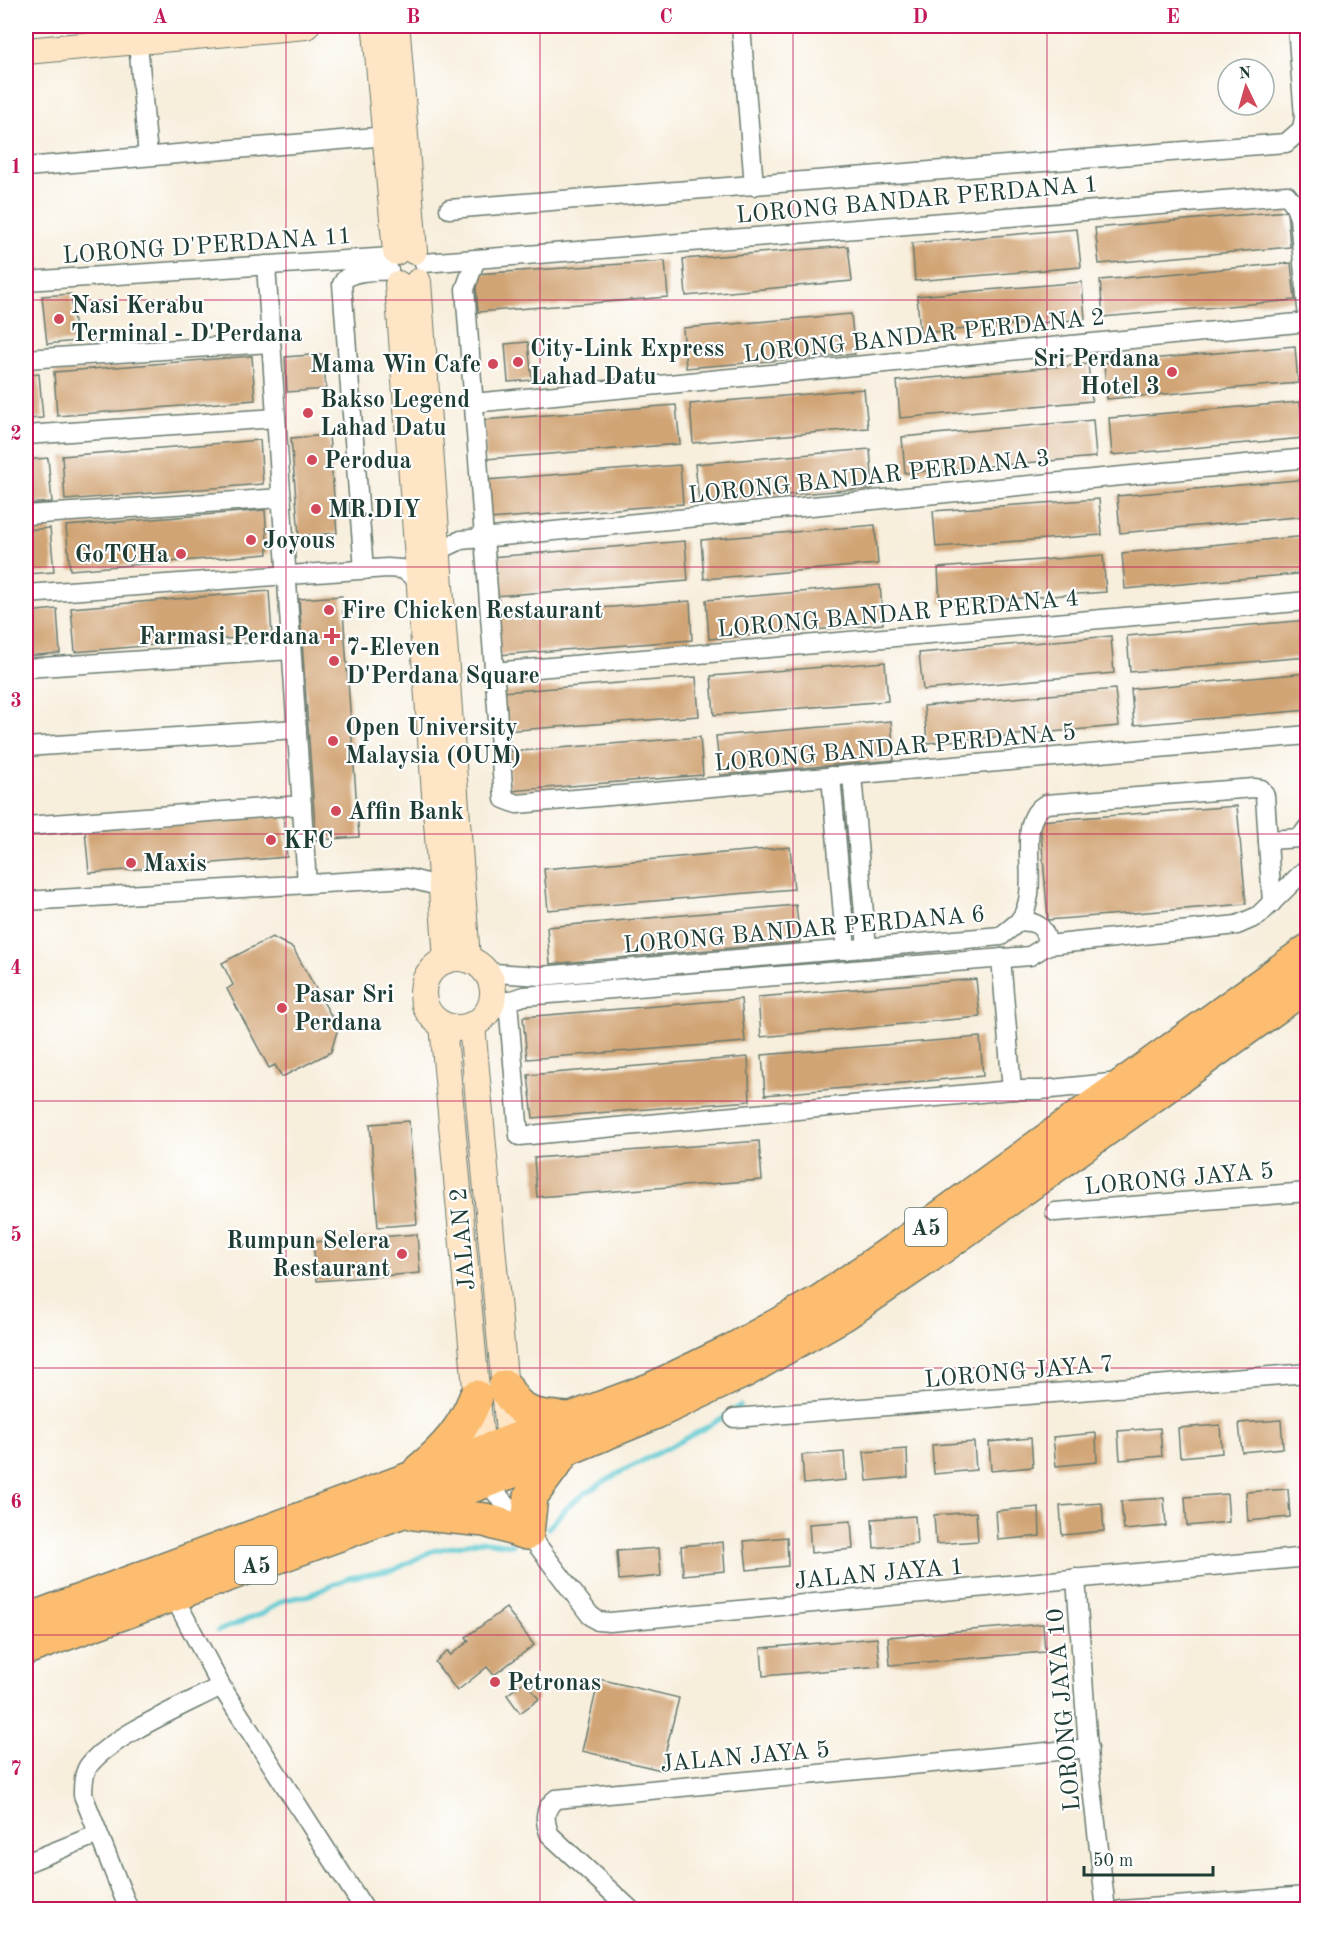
<svg xmlns="http://www.w3.org/2000/svg" width="1333" height="1935" viewBox="0 0 1333 1935" font-family="'Old Standard TT',serif">
  <style>
    .lines { fill: none; stroke-linecap: round; stroke-linejoin: round }
    .stream { stroke: #5bc8d0; stroke-width: 5 }
    .building { fill: #d1a474 }
    .street-casing { stroke: #6b7b6f; stroke-width: 21 }
    .secondary-casing { stroke: #6b7b6f; stroke-width: 28 }
    .highway-casing { stroke: #6b7b6f; stroke-width: 36 }
    .street { stroke: #fff; stroke-width: 18 }
    .secondary { stroke: #fee5c5; stroke-width: 26 }
    .highway { stroke: #fcbd6f; stroke-width: 33 }
    .grid { fill: none; stroke: #c2185b; stroke-width: 1.5; stroke-opacity: 0.55 }
    .poi-dot { fill: #d1495b; stroke: #fff; stroke-width: 2 }
    .labels { text-anchor: middle; stroke-width: 4.5; stroke-linejoin: round; paint-order: stroke }
    .shield { fill: #fff; stroke: #627771; stroke-width: 1.5 }
    .shield-label { font-size: 22px; font-weight: bold; fill: #1f3d34 }
    .street-label { font-size: 24px; fill: #1f3d34; stroke: #fff }
    .poi-label { font-size: 24px; font-weight: bold; fill: #1f3d34; stroke: #fff; text-anchor: start }
    .neatline { fill: none; stroke: #c2185b; stroke-width: 2 }
    .grid-label { font-size: 20px; text-anchor: middle; font-weight: bold; fill: #c2185b }
  </style>
  <rect width="100%" height="100%" fill="#fff"/>
  <filter id="ink" filterUnits="userSpaceOnUse"><feTurbulence type="fractalNoise" baseFrequency=".0167" numOctaves="2"/><feDisplacementMap in="SourceGraphic" scale="12" xChannelSelector="R" yChannelSelector="G"/><feConvolveMatrix kernelMatrix="1 2 1 2 8 2 1 2 1" color-interpolation-filters="sRGB"/></filter>
  <filter id="wash" filterUnits="userSpaceOnUse"><feTurbulence type="fractalNoise" baseFrequency=".008" numOctaves="4" result="noise"/><feDisplacementMap in="SourceGraphic" scale="24" xChannelSelector="R" yChannelSelector="G"/><feGaussianBlur stdDeviation="1.35" result="paint"/><feColorMatrix in="noise" values="0 0 0 0 0 0 0 0 0 0 0 0 0 0 0 0 0 1.4 0 .05"/><feComposite in="paint" operator="in"/></filter>
  <g filter="url(#wash)">
    <rect width="100%" height="100%" fill="#f7eedc"/>
    <g class="lines">
      <g class="stream">
        <path d="M548 1528C557 1519 566 1506 577 1499 628 1463 689 1442 740 1406"/>
        <polyline points="218,1631 263,1613 284,1600 310,1595 348,1578 394,1570 432,1551 481,1541 513,1545"/>
      </g>
    </g>
    <g id="blocks">
      <g class="building">
        <polygon points="1287,211 1290,247 1099,264 1095,228"/>
        <polygon points="1077,229 1081,267 915,281 912,243"/>
        <polygon points="848,246 852,281 686,296 683,259"/>
        <polygon points="665,261 668,297 478,312 475,274"/>
        <polygon points="1291,263 1295,300 1103,317 1100,280"/>
        <polygon points="1082,282 1085,319 920,333 917,296"/>
        <polygon points="71,294 76,341 47,344 42,296"/>
        <polygon points="851,314 855,354 686,368 683,328"/>
        <polygon points="528,342 532,380 508,382 505,344"/>
        <polygon points="1295,346 1298,383 1107,399 1104,363"/>
        <polygon points="323,354 326,389 287,392 285,357"/>
        <polygon points="252,356 255,400 57,416 54,372"/>
        <polygon points="1088,364 1092,401 900,418 897,381"/>
        <polygon points="39,374 43,418 26,419 26,375"/>
        <polygon points="864,389 868,428 693,443 690,404"/>
        <polygon points="1300,402 1304,438 1112,455 1109,418"/>
        <polygon points="676,405 680,444 486,459 483,420"/>
        <polygon points="1093,420 1096,457 905,473 902,437"/>
        <polygon points="329,435 337,533 299,536 291,438"/>
        <polygon points="260,440 263,484 65,500 62,456"/>
        <polygon points="870,449 873,488 699,502 695,464"/>
        <polygon points="48,458 52,502 26,504 26,460"/>
        <polygon points="680,465 683,504 489,519 486,480"/>
        <polygon points="1308,479 1308,516 1120,533 1117,496"/>
        <polygon points="1099,499 1102,535 936,547 933,511"/>
        <polygon points="265,510 268,554 70,570 66,526"/>
        <polygon points="875,525 878,564 704,579 701,540"/>
        <polygon points="50,528 54,572 26,574 26,530"/>
        <polygon points="1308,536 1308,573 1125,589 1122,553"/>
        <polygon points="685,541 688,581 495,596 491,557"/>
        <polygon points="1103,555 1106,592 940,604 938,568"/>
        <polygon points="880,585 883,624 709,639 706,600"/>
        <polygon points="269,591 272,635 75,652 71,608"/>
        <polygon points="342,596 359,837 316,840 299,599"/>
        <polygon points="690,601 692,640 499,655 496,616"/>
        <polygon points="57,609 60,653 26,656 26,612"/>
        <polygon points="1308,620 1308,657 1130,672 1127,636"/>
        <polygon points="1111,636 1114,673 923,690 919,653"/>
        <polygon points="885,662 888,701 714,715 711,676"/>
        <polygon points="1308,673 1308,710 1134,725 1131,689"/>
        <polygon points="696,677 699,716 505,731 502,692"/>
        <polygon points="1115,689 1119,726 927,743 924,706"/>
        <polygon points="891,721 894,760 720,775 716,736"/>
        <polygon points="700,737 703,775 510,791 507,752"/>
        <polygon points="1237,806 1246,904 1048,920 1040,821"/>
        <polygon points="283,815 287,857 89,873 85,831"/>
        <polygon points="790,847 794,889 548,910 544,869"/>
        <polygon points="796,905 800,942 550,964 547,927"/>
        <polygon points="272,937 293,948 338,1028 331,1052 282,1077 275,1065 269,1068 227,989 233,985 222,963"/>
        <polygon points="976,979 980,1017 761,1037 758,997"/>
        <polygon points="741,999 745,1042 527,1059 523,1017"/>
        <polygon points="980,1037 983,1076 765,1095 762,1055"/>
        <polygon points="748,1057 750,1101 533,1118 528,1075"/>
        <polygon points="409,1121 417,1224 378,1227 370,1124"/>
        <polygon points="759,1141 762,1180 537,1197 534,1158"/>
        <polygon points="417,1234 420,1273 317,1281 313,1242"/>
        <polygon points="1304,1418 1308,1418 1308,1448 1306,1448"/>
        <polygon points="1281,1420 1283,1448 1242,1452 1239,1423"/>
        <polygon points="1220,1425 1222,1453 1180,1457 1178,1428"/>
        <polygon points="1160,1428 1162,1456 1120,1460 1118,1431"/>
        <polygon points="1096,1433 1097,1462 1056,1466 1053,1437"/>
        <polygon points="1031,1438 1033,1467 991,1471 989,1442"/>
        <polygon points="974,1442 976,1470 934,1474 932,1445"/>
        <polygon points="907,1449 908,1477 867,1481 864,1452"/>
        <polygon points="844,1452 846,1480 804,1484 802,1455"/>
        <polygon points="1288,1489 1290,1517 1248,1521 1246,1492"/>
        <polygon points="1227,1494 1229,1522 1187,1526 1185,1497"/>
        <polygon points="1164,1498 1166,1526 1124,1530 1121,1501"/>
        <polygon points="1102,1503 1104,1531 1062,1535 1060,1506"/>
        <polygon points="1039,1507 1040,1536 998,1540 996,1511"/>
        <polygon points="976,1512 978,1541 936,1544 934,1515"/>
        <polygon points="915,1516 917,1544 874,1548 872,1519"/>
        <polygon points="851,1521 853,1549 811,1553 809,1524"/>
        <polygon points="787,1537 788,1566 747,1570 744,1541"/>
        <polygon points="723,1542 725,1571 683,1575 681,1546"/>
        <polygon points="659,1548 661,1576 619,1580 617,1551"/>
        <polygon points="506,1608 534,1645 494,1675 487,1667 457,1691 435,1662 448,1651 450,1655 469,1641 466,1637"/>
        <polygon points="1043,1624 1045,1652 890,1665 888,1637"/>
        <polygon points="877,1638 880,1666 763,1676 761,1648"/>
        <polygon points="599,1679 679,1698 661,1770 582,1751"/>
        <polygon points="525,1681 539,1699 520,1713 507,1695"/>
      </g>
    </g>
  </g>
  <g filter="url(#ink)">
    <use href="#blocks" fill-opacity="0" stroke="#6b7b6f" stroke-width="1.5"/>
    <g class="lines">
      <defs>
        <g id="street">
          <polyline points="741,26 754,186"/>
          <polyline points="138,42 148,156"/>
          <polyline points="26,167 387,136"/>
          <polyline points="449,209 1286,143 1302,129 1304,117 1297,26"/>
          <polyline points="476,259 465,289 504,799 517,804 1308,735"/>
          <polyline points="424,263 1287,195 1294,204 1299,218 1308,319"/>
          <polyline points="266,265 307,884"/>
          <polyline points="26,281 391,257"/>
          <polyline points="26,359 271,343"/>
          <polyline points="473,403 1308,322"/>
          <polyline points="26,435 276,418"/>
          <polyline points="26,515 282,498"/>
          <polyline points="438,551 461,540 1308,458"/>
          <path d="M364 570 342 284C348 269 374 272 389 270"/>
          <polyline points="26,594 387,568 402,569 419,581"/>
          <polyline points="26,668 291,650"/>
          <polyline points="493,672 1308,601"/>
          <polyline points="26,747 297,729"/>
          <polyline points="852,775 867,948"/>
          <polyline points="831,776 846,950"/>
          <polyline points="26,826 302,805"/>
          <polyline points="1268,840 1300,838 1308,827"/>
          <polyline points="26,901 407,878 442,887"/>
          <path d="M1019 921C1039 922 1044 926 1048 945"/>
          <polyline points="1001,958 1012,1090"/>
          <path d="M483 969 494 973 541 976 1001 936C1007 931 1014 926 1019 921 1045 889 1011 822 1046 804L1254 788 1261 789 1265 796 1272 903"/>
          <polyline points="508,1001 519,1136 1012,1090 1041,1090 1120,1082"/>
          <polyline points="489,1008 524,996 1030,956 1048,945 1237,925 1258,916 1308,867"/>
          <polyline points="1055,1212 1308,1192"/>
          <polyline points="734,1418 1308,1373"/>
          <polyline points="485,1475 486,1482 510,1509 590,1615 598,1621 610,1622 1308,1557"/>
          <polyline points="1076,1578 1089,1762 1106,1910"/>
          <polyline points="173,1595 221,1686 365,1910"/>
          <polyline points="26,1863 98,1834"/>
          <path d="M129 1910 83 1795C83 1785 83 1772 90 1764 112 1736 187 1704 221 1686"/>
          <path d="M631 1910 550 1835C544 1821 543 1809 556 1799L1089 1748"/>
          <polyline points="1121,1910 1308,1896"/>
        </g>
        <g id="secondary">
          <polyline points="376,31 396,252"/>
          <polyline points="397,33 414,251"/>
          <polyline points="26,51 306,26"/>
          <polyline points="418,282 467,959"/>
          <polyline points="398,284 447,960"/>
          <circle cx="458" cy="993" r="35"/>
          <polyline points="443,1025 482,1454"/>
          <polyline points="472,1025 510,1444"/>
        </g>
        <g id="highway">
          <path d="M505 1387C521 1418 538 1417 570 1419"/>
          <path d="M420 1470C446 1449 464 1428 476 1397"/>
          <polyline points="414,1513 485,1520 527,1533 531,1496 565,1450"/>
          <polyline points="26,1621 650,1390 733,1350 821,1301 912,1238 1308,951"/>
          <polyline points="26,1648 513,1471 656,1412 746,1370 842,1315 929,1256 1308,984"/>
        </g>
      </defs>
      <use href="#street" class="street-casing"/>
      <use href="#secondary" class="secondary-casing"/>
      <use href="#highway" class="highway-casing"/>
      <use href="#street" class="street"/>
      <use href="#secondary" class="secondary"/>
      <use href="#highway" class="highway"/>
    </g>
  </g>
  <path class="grid" d="M286 26V1910M540 26V1910M793 26V1910M1047 26V1910M26 300H1308M26 567H1308M26 834H1308M26 1101H1308M26 1368H1308M26 1635H1308"/>
  <g class="poi-dot">
    <circle cx="59" cy="319" r="6"/>
    <circle cx="518" cy="362" r="6"/>
    <circle cx="493" cy="364" r="6"/>
    <circle cx="1172" cy="372" r="6"/>
    <circle cx="308" cy="413" r="6"/>
    <circle cx="312" cy="460" r="6"/>
    <circle cx="316" cy="509" r="6"/>
    <circle cx="251" cy="540" r="6"/>
    <circle cx="181" cy="554" r="6"/>
    <circle cx="329" cy="610" r="6"/>
    <path d="M329 627h6v6h6v6h-6v6h-6v-6h-6v-6h6z"/>
    <circle cx="334" cy="661" r="6"/>
    <circle cx="333" cy="741" r="6"/>
    <circle cx="336" cy="811" r="6"/>
    <circle cx="271" cy="840" r="6"/>
    <circle cx="131" cy="863" r="6"/>
    <circle cx="282" cy="1008" r="6"/>
    <circle cx="402" cy="1254" r="6"/>
    <circle cx="495" cy="1682" r="6"/>
  </g>
  <g class="labels">
    <g class="shield">
      <rect x="905" y="1208" width="42" height="38" rx="4.5"/>
      <rect x="235" y="1546" width="42" height="38" rx="4.5"/>
    </g>
    <g class="shield-label">
      <text x="926" y="1235">A5</text>
      <text x="256" y="1573">A5</text>
    </g>
    <g class="street-label">
      <text transform="translate(917 199) rotate(-5)" y="8">LORONG BANDAR PERDANA 1</text>
      <text transform="translate(207 245) rotate(-4)" y="8">LORONG D'PERDANA 11</text>
      <text transform="translate(924 335) rotate(-6)" y="8">LORONG BANDAR PERDANA 2</text>
      <text transform="translate(869 476) rotate(-6)" y="8">LORONG BANDAR PERDANA 3</text>
      <text transform="translate(898 613) rotate(-5)" y="8">LORONG BANDAR PERDANA 4</text>
      <text transform="translate(895 747) rotate(-5)" y="8">LORONG BANDAR PERDANA 5</text>
      <text transform="translate(804 929) rotate(-5)" y="8">LORONG BANDAR PERDANA 6</text>
      <text transform="translate(1179 1178) rotate(-5)" y="8">LORONG JAYA 5</text>
      <text transform="translate(462 1239) rotate(-95)" y="8">JALAN 2</text>
      <text transform="translate(1019 1371) rotate(-5)" y="8">LORONG JAYA 7</text>
      <text transform="translate(879 1573) rotate(-5)" y="8">JALAN JAYA 1</text>
      <text transform="translate(1063 1710) rotate(-95)" y="8">LORONG JAYA 10</text>
      <text transform="translate(745 1756) rotate(-5)" y="8">JALAN JAYA 5</text>
    </g>
    <g class="poi-label">
      <text x="71" y="313">Nasi Kerabu<tspan x="71" dy="28">Terminal - D'Perdana</tspan></text>
      <text x="530" y="356">City-Link Express<tspan x="530" dy="28">Lahad Datu</tspan></text>
      <text x="1160" y="366" text-anchor="end">Sri Perdana<tspan x="1160" dy="28">Hotel 3</tspan></text>
      <text x="481" y="372" text-anchor="end">Mama Win Cafe</text>
      <text x="320" y="407">Bakso Legend<tspan x="320" dy="28">Lahad Datu</tspan></text>
      <text x="324" y="468">Perodua</text>
      <text x="328" y="517">MR.DIY</text>
      <text x="263" y="548">Joyous</text>
      <text x="169" y="562" text-anchor="end">GoTCHa</text>
      <text x="341" y="618">Fire Chicken Restaurant</text>
      <text x="320" y="644" text-anchor="end">Farmasi Perdana</text>
      <text x="346" y="655">7-Eleven<tspan x="346" dy="28">D'Perdana Square</tspan></text>
      <text x="345" y="735">Open University<tspan x="345" dy="28">Malaysia (OUM)</tspan></text>
      <text x="348" y="819">Affin Bank</text>
      <text x="283" y="848">KFC</text>
      <text x="143" y="871">Maxis</text>
      <text x="294" y="1002">Pasar Sri<tspan x="294" dy="28">Perdana</tspan></text>
      <text x="390" y="1248" text-anchor="end">Rumpun Selera<tspan x="390" dy="28">Restaurant</tspan></text>
      <text x="507" y="1690">Petronas</text>
    </g>
  </g>
  <rect width="1333" height="1935" fill="none" stroke="#fff" stroke-width="66"/>
  <g transform="translate(1246 87) rotate(355)"><circle r="28" fill="#ffffff" stroke="#a5b1ae" stroke-width="1.5"/>
  <path d="M0-4.5L10 22L0 15L-10 22Z" fill="#d1495b"/>
  <text y="-9" font-size="16" font-weight="bold" text-anchor="middle" fill="#1f3d34">N</text>
  </g>
  <path d="M1084 1866v9h129v-9" fill="none" stroke="#1f3d34" stroke-width="3"/>
  <text x="1093" y="1866" font-size="18" fill="#1f3d34" stroke="#ffffff" stroke-width="4.5" paint-order="stroke">50 m</text>
  <rect x="33" y="33" width="1267" height="1869" class="neatline"/>
  <g class="grid-label">
    <text x="160" y="23">A</text>
    <text x="413" y="23">B</text>
    <text x="666" y="23">C</text>
    <text x="920" y="23">D</text>
    <text x="1173" y="23">E</text>
    <text x="16" y="173">1</text>
    <text x="16" y="440">2</text>
    <text x="16" y="707">3</text>
    <text x="16" y="974">4</text>
    <text x="16" y="1241">5</text>
    <text x="16" y="1508">6</text>
    <text x="16" y="1775">7</text>
  </g>
</svg>
